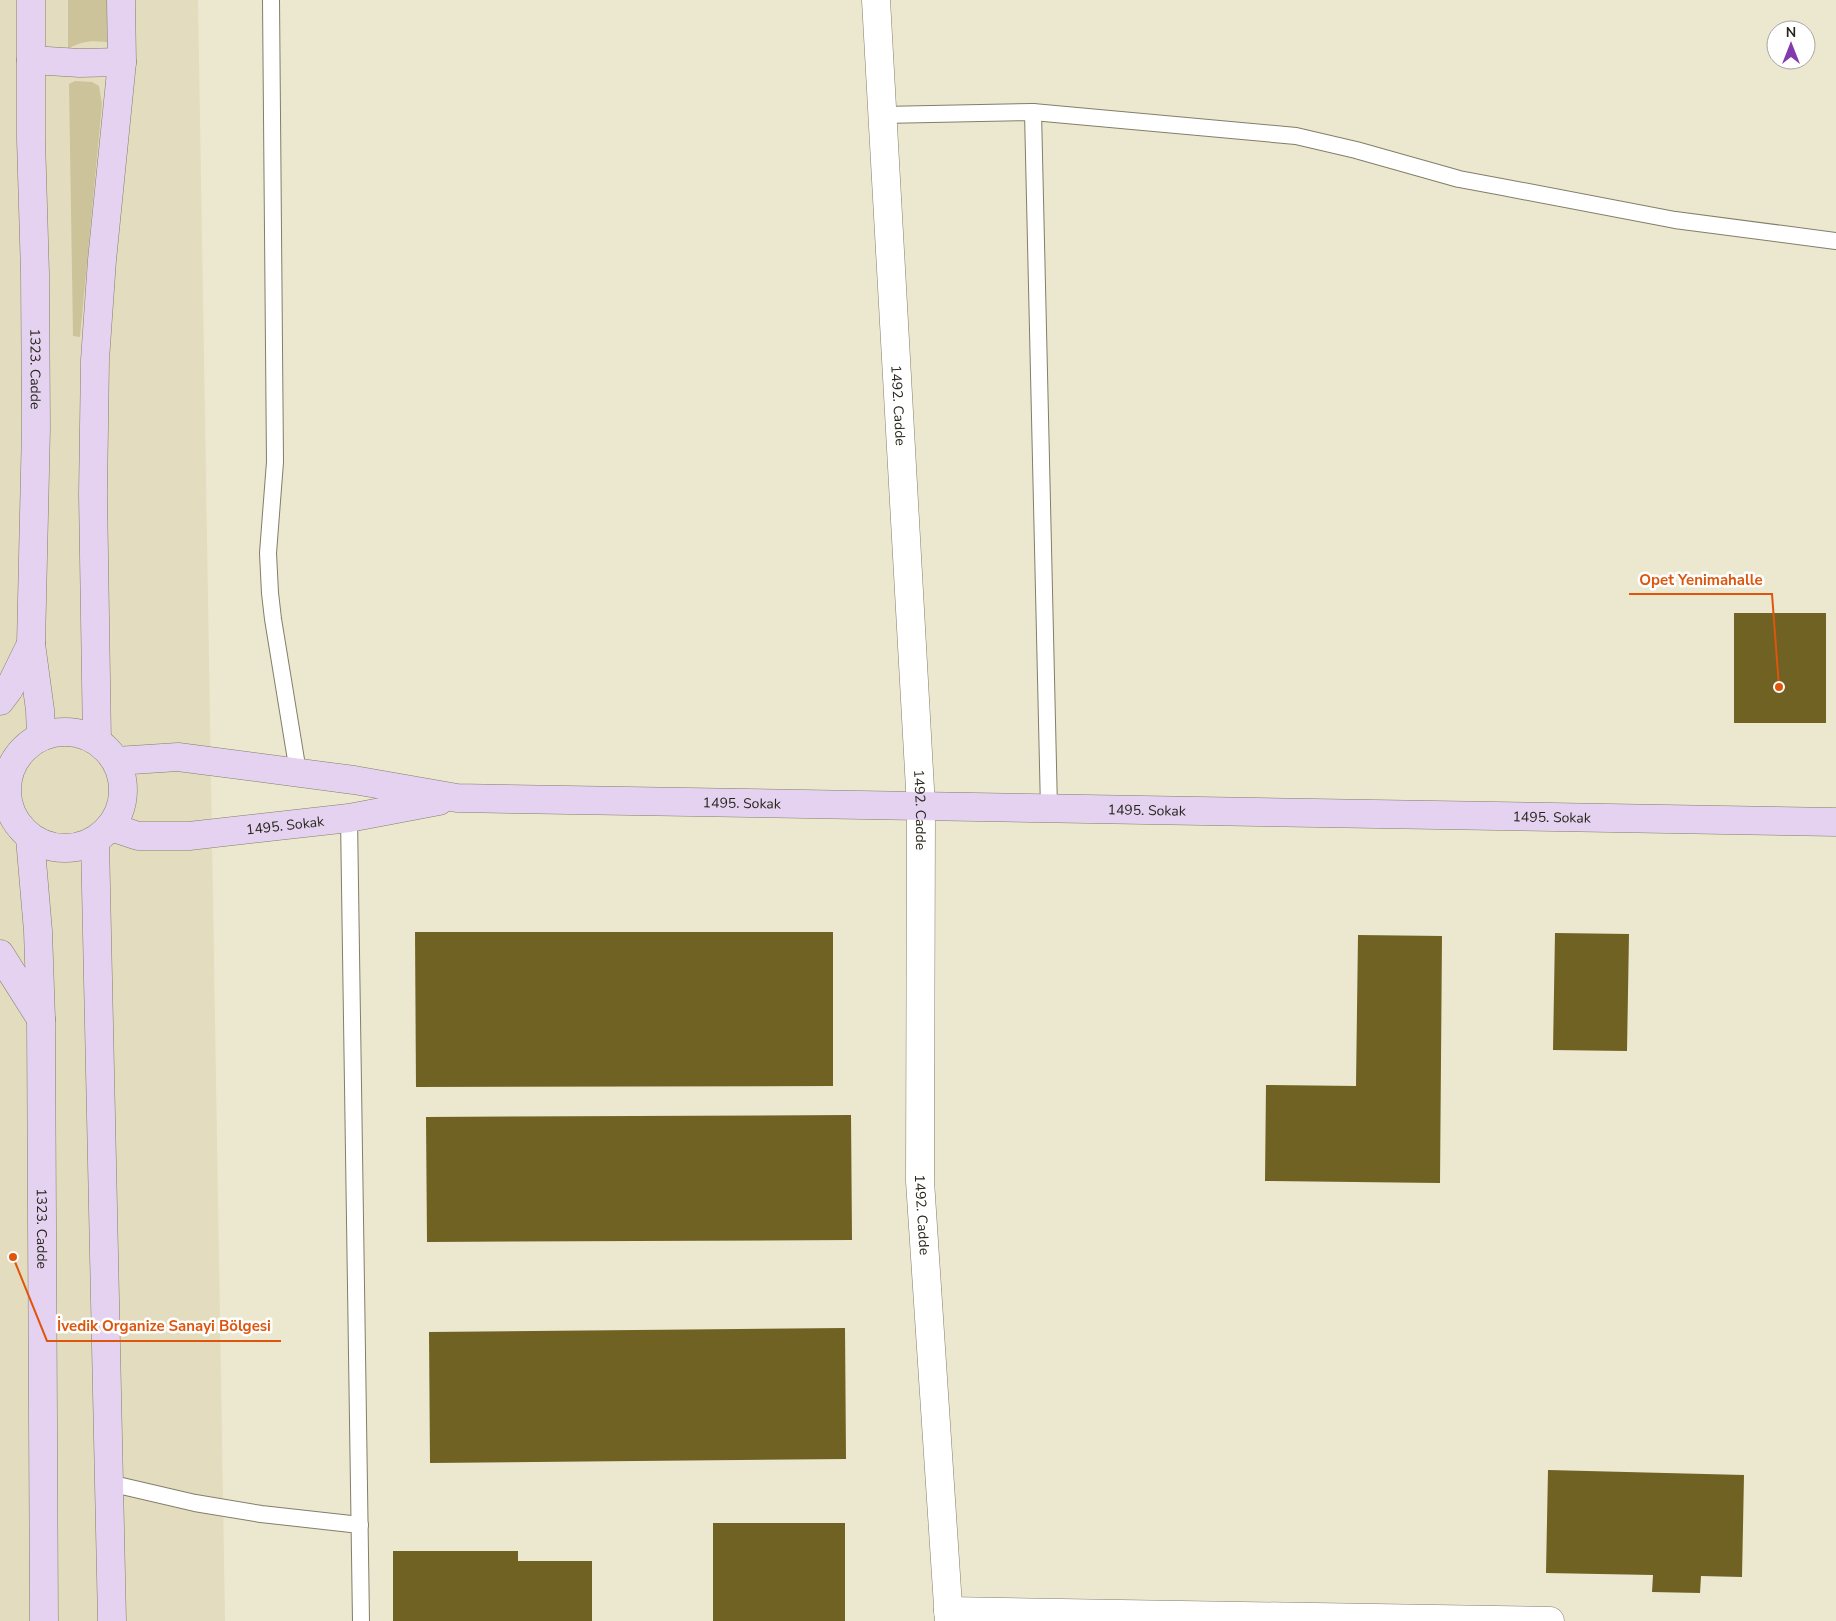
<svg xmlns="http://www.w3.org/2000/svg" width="1836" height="1621" viewBox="0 0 1836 1621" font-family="'Nunito Sans',sans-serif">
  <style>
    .built { fill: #e3dcbe }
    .green { fill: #cdc39a }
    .building { fill: #706222 }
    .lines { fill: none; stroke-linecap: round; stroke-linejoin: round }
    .service-casing { stroke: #837e69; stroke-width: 18 }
    .minor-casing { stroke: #837e69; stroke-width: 29 }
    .tertiary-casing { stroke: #837e69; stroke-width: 29 }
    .secondary-casing { stroke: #837e69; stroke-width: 29 }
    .service { stroke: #fff; stroke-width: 16 }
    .minor { stroke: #fff; stroke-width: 28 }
    .tertiary { stroke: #fff; stroke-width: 28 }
    .secondary { stroke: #e4d2f0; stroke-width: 28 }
    .labels { text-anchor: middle; stroke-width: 5; stroke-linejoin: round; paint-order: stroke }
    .street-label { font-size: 14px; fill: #26241b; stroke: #fff }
    .leader { fill: none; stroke: #de560d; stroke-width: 2 }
    .callout-dot { fill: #de560d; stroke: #fff; stroke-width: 2 }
    .callout-label { font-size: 15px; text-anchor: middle; font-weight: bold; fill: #de560d; stroke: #fff; stroke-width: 5; stroke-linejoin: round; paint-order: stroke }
  </style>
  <rect width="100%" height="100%" fill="#ece7cf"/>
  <polygon class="built" points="0,0 198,0 225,1621 0,1621"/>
  <g class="green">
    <path d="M68 0H110L112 43C94 40 83 40 68 49Z"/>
    <polygon points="75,81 92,82 99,86 102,104 80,337 73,336 69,84"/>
  </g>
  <g class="building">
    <rect x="1734" y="613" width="92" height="110"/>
    <polygon points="415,932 833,932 833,1086 416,1087"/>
    <polygon points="1555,933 1629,934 1627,1051 1553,1050"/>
    <polygon points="1358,935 1442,936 1440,1183 1265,1181 1266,1085 1356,1086"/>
    <polygon points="851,1115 852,1240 427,1242 426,1117"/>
    <polygon points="845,1328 846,1459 430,1463 429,1332"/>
    <polygon points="1548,1470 1744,1475 1742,1577 1701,1576 1700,1593 1652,1592 1653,1575 1546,1573"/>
    <rect x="713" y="1523" width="132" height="98"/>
    <polygon points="393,1551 518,1551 518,1561 592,1561 592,1621 393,1621"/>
  </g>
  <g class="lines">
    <defs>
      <g id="service">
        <polyline points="271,0 275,462 268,553 270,593 273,619 298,772"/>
        <polyline points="1033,112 1049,809"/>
        <polyline points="882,115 1033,112 1296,136 1356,150 1459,179 1502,187 1675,220 1836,241"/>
        <polyline points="349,818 361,1621"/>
        <polyline points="109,1483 195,1503 261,1514 360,1525"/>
      </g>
      <polyline id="minor" points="948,1611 1550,1621"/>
      <g id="tertiary">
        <path id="s1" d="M876 0 921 807 920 1181 949 1621"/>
      </g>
      <g id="secondary">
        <path id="s2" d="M31 0V139L35 274 36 428 31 644 40 710 41 737"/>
        <polyline points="31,60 80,63 122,62"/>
        <polyline points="0,701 9,689 31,644"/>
        <circle cx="65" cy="790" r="58"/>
        <polyline points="97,741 93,494 95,360 102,260 122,62 121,0"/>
        <path id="s3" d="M116 761 178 757 354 780 457 798 1836 822"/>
        <path id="s4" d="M111 827 138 836H189L349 818 439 801"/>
        <path id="s5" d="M30 838 38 931 41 1019 44 1621"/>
        <polyline points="95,841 112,1621"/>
        <polyline points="0,954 41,1019"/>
      </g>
    </defs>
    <use href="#service" class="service-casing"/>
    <use href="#minor" class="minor-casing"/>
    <use href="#tertiary" class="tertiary-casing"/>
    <use href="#secondary" class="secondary-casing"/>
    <use href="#service" class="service"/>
    <use href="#minor" class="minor"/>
    <use href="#tertiary" class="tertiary"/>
    <use href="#secondary" class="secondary"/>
  </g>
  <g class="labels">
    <g class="street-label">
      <text dy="5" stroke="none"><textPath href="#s2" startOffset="369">1323. Cadde</textPath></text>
      <text dy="5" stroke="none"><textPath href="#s1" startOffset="406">1492. Cadde</textPath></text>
      <text dy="5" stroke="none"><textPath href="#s3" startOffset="629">1495. Sokak</textPath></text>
      <text dy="5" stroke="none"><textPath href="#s1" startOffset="811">1492. Cadde</textPath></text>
      <text dy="5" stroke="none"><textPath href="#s3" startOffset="1034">1495. Sokak</textPath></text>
      <text dy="5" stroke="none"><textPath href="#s3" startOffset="1439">1495. Sokak</textPath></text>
      <text dy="5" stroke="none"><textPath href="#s4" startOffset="176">1495. Sokak</textPath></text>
      <text dy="5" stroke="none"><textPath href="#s1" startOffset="1216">1492. Cadde</textPath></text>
      <text dy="5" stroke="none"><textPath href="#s5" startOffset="391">1323. Cadde</textPath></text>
    </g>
  </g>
  <path class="leader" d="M1779 687L1772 594H1629M13 1257L47 1341H281"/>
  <g class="callout-dot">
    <circle cx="1779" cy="687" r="5"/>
    <circle cx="13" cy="1257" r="5"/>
  </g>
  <g class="callout-label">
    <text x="1701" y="585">Opet Yenimahalle</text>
    <text x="164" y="1331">İvedik Organize Sanayi Bölgesi</text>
  </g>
  <g transform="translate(1791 45)"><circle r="24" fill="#ffffff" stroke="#a8a7a4"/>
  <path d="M0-4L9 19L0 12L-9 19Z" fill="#813bad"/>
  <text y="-8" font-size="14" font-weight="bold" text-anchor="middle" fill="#26241b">N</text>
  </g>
</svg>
